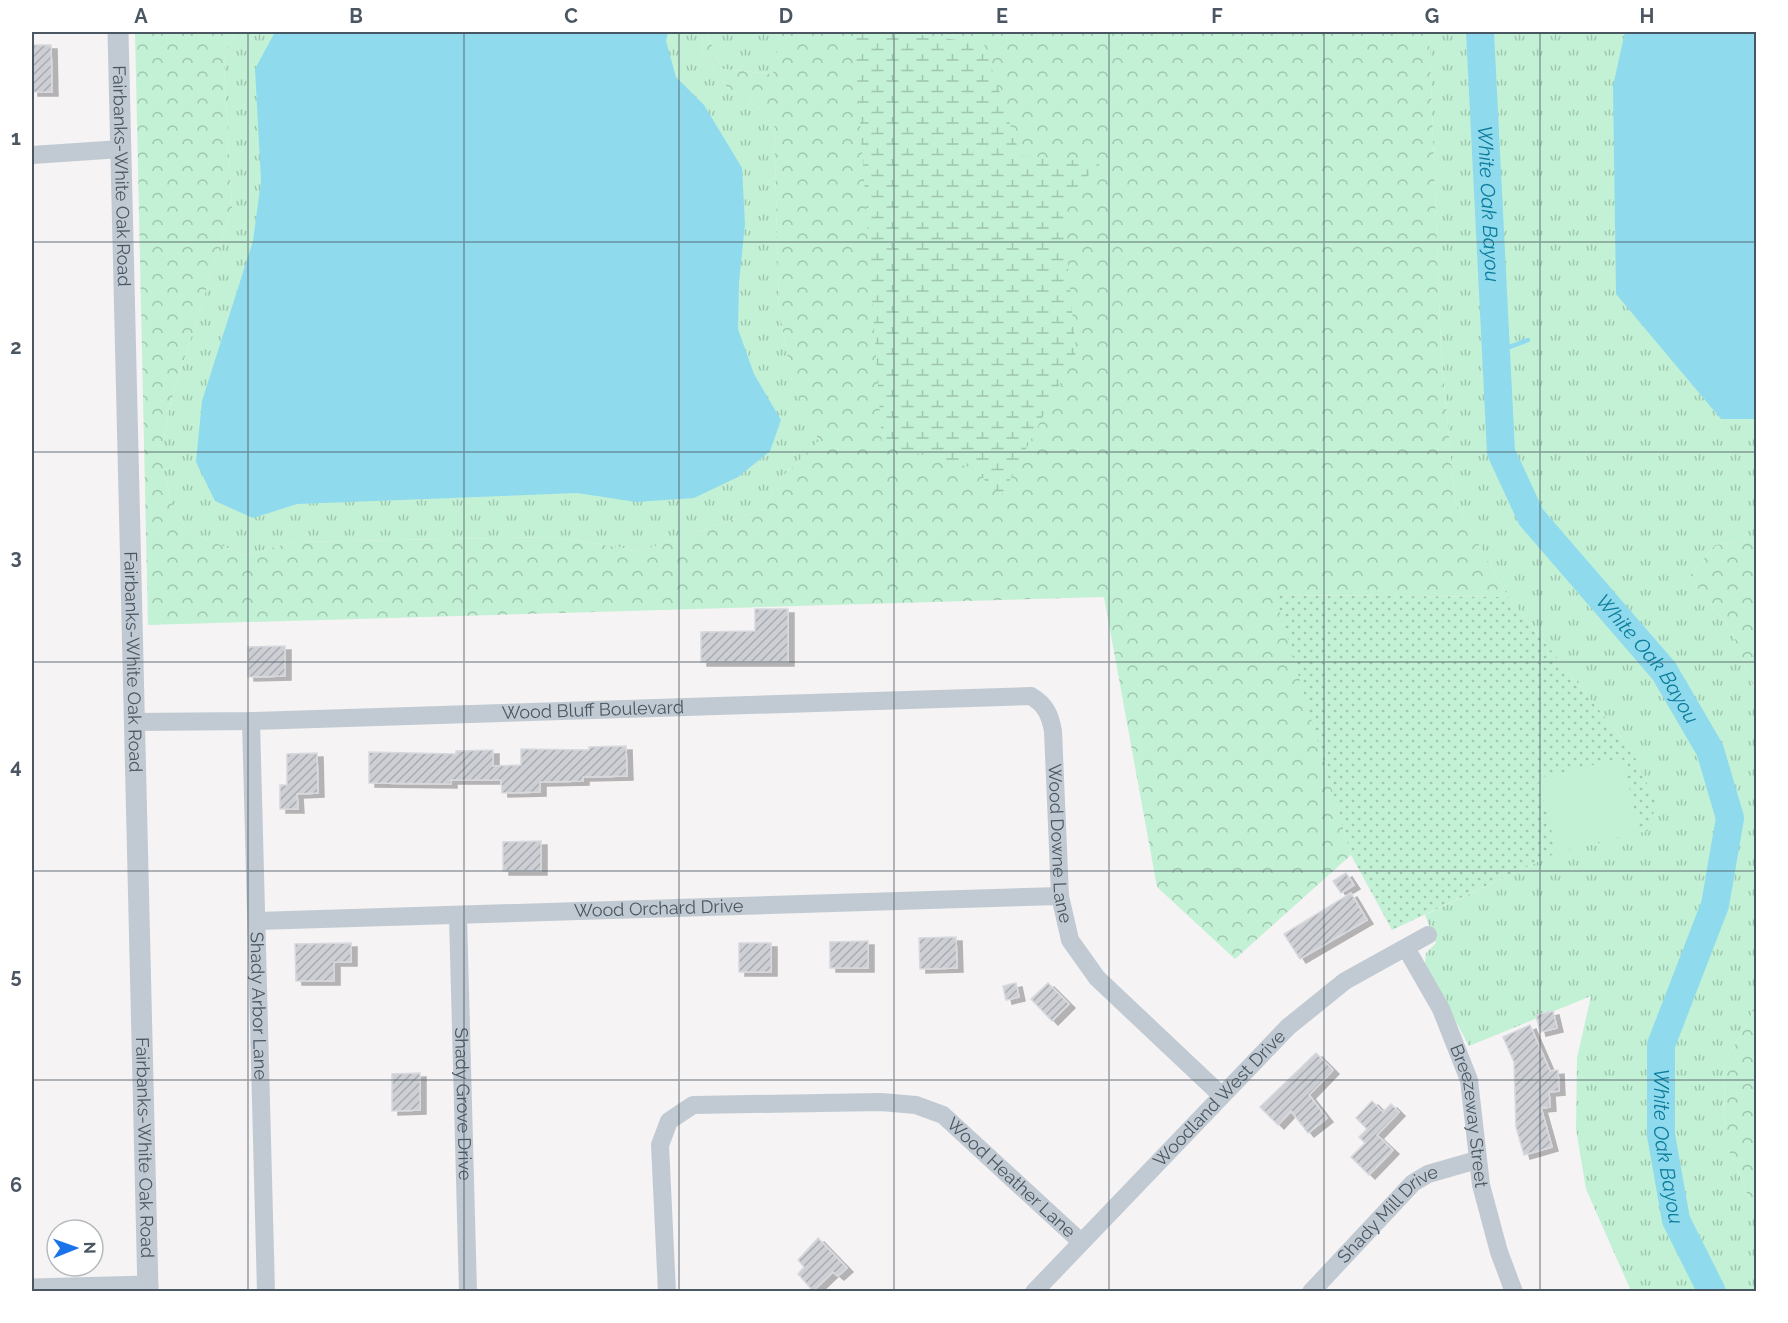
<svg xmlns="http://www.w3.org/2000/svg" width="1788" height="1323" viewBox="0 0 1788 1323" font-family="Raleway,sans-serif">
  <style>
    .grass { fill: url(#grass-tufts) }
    .forest { fill: url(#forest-crowns) }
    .wetland { fill: url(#wetland-marsh) }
    .park { fill: url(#park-dots) }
    .pitch { fill: #c3f1d5 }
    .water { fill: #90daee }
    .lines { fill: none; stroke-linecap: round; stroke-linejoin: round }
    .stream { stroke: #90daee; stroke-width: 4.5 }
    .river { stroke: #90daee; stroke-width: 28 }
    .building { fill: url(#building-hatch); stroke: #d7d9de; stroke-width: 1.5; filter: url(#shadow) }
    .minor { stroke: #c1cad2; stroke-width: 18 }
    .tertiary { stroke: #c1cad2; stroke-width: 21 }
    .grid { fill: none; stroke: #4a5661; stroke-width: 1.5; stroke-opacity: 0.55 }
    .labels { text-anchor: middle; stroke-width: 4.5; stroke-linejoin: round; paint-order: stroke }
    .street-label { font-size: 18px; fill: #4a5661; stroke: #fff }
    .water-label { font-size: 20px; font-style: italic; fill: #0c7c9b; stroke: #fff }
    .neatline { fill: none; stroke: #4a5661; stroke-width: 2 }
    .grid-label { font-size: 20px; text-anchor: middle; font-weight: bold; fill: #4a5661 }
  </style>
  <defs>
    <pattern id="grass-tufts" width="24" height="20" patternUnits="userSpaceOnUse" patternTransform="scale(1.5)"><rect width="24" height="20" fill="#c3f1d5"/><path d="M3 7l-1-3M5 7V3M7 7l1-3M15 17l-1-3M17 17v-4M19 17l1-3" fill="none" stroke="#a0c6b0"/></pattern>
    <pattern id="forest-crowns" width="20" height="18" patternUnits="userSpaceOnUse" patternTransform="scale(1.5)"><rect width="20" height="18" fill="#c3f1d5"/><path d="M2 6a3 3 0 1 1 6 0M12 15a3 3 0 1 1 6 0" fill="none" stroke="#a0c6b0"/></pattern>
    <pattern id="wetland-marsh" width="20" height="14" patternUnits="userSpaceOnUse" patternTransform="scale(1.5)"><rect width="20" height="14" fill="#c3f1d5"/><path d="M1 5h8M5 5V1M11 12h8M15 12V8" fill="none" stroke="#a0c6b0"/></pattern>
    <pattern id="park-dots" width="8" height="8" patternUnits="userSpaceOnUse" patternTransform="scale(1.5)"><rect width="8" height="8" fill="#c3f1d5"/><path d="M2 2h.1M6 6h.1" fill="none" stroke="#a0c6b0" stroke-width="1.8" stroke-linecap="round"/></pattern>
    <pattern id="building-hatch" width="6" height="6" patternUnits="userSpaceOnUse" patternTransform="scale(1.5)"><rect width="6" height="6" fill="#cdcfd5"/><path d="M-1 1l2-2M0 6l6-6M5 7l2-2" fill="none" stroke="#a8abb0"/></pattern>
    <filter id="shadow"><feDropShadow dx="6" dy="4" stdDeviation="0" flood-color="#0004"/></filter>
  </defs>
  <rect width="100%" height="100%" fill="#f5f3f3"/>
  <g class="grass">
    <polygon points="235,32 703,32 702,52 726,86 774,119 779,308 792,381 819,441 778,481 764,509 641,551 554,537 294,542 244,555 187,531 171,502 164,472 164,438 171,401 232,208 224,67 226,52"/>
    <polygon points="706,32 781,32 774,74 722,69"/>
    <polygon points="1429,32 1756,32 1756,540 1715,545 1689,577 1731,630 1756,693 1756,999 1755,1009 1725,1062 1724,1138 1756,1214 1756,1291 1631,1291 1586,1189 1576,1129 1577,1058 1591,996 1469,1046 1425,964 1426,953 1436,943 1425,915 1552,855 1632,751 1508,597 1455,502 1441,351"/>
  </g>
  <g class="forest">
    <polygon points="135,32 235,32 226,52 224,67 232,208 171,401 164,438 164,472 171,502 187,531 244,555 294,542 554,537 641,551 764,509 778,481 819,441 792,382 779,308 774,119 726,86 702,52 703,32 706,32 722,69 773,74 781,32 1429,32 1441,351 1455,502 1508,597 1276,595 1351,855 1235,959 1157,887 1104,597 148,625"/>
    <polygon points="1756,540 1756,693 1731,630 1689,577 1715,545"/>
    <polygon points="1756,999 1756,1214 1724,1139 1725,1062 1755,1009"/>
  </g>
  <polygon class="wetland" points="854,32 903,32 984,44 1020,155 1101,163 1062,202 1076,353 1001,497 973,468 882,444"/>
  <polygon class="park" points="1275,595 1508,597 1632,751 1655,801 1651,830 1552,855 1392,930 1351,855"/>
  <polygon class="pitch" points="1622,758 1640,832 1557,853 1538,778"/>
  <g class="water">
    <polygon points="275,32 668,32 666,41 676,77 704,105 742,168 745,224 739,283 738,329 754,374 781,420 770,451 738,477 694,498 636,502 577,493 297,504 253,518 215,501 196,462 202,401 253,241 261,181 255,69"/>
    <polygon points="1625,32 1756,32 1756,419 1721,419 1616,294 1613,86"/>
  </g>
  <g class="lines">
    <polyline class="stream" points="1496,352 1528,340"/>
    <path class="river" id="s1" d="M1480 32 1501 452 1531 517 1664 671 1710 750 1730 818 1715 905 1661 1045V1135L1676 1220 1712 1292"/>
  </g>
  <g class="building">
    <polygon points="32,45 51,45 52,92 32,92"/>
    <polygon points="755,609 788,609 788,662 701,662 701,632 755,631"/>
    <polygon points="285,646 285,676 248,677 248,647"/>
    <polygon points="626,746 627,776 583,777 583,781 540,782 540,792 502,793 501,780 451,780 451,784 369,783 369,752 456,754 456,751 493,750 493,766 521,765 521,749 589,750 589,747"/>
    <polygon points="317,753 318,793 297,794 298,809 280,809 280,785 287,785 287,754"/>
    <polygon points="541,841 541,871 503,871 503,842"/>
    <polygon points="1346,873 1354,885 1341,893 1333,881"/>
    <polygon points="1351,893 1367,920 1300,959 1284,934"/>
    <polygon points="956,937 957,968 920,969 919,938"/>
    <polygon points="868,941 868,968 830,968 830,942"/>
    <polygon points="351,943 351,962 334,962 334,981 296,981 295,944"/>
    <rect x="739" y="943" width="32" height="29"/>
    <polygon points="1016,983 1019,997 1006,1000 1003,986"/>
    <polygon points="1048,983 1069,1004 1052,1021 1031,999"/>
    <polygon points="1553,1011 1557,1028 1540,1032 1536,1015"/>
    <polygon points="1530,1025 1550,1071 1558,1070 1559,1091 1549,1092 1550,1107 1541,1108 1552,1147 1524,1155 1516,1127 1514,1062 1503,1037"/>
    <polygon points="1316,1053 1333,1070 1309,1095 1327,1118 1308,1133 1291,1111 1278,1125 1260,1107"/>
    <polygon points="420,1073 420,1110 392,1111 392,1074"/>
    <polygon points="1372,1101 1383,1112 1391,1104 1399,1112 1377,1135 1393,1150 1369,1175 1351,1157 1365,1143 1359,1137 1367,1129 1356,1118"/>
    <polygon points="818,1238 847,1268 838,1276 833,1272 813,1291 798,1274 804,1267 798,1260"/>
  </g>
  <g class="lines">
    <g class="minor">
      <polyline points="32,155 121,149"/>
      <path id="s2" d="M251 721 266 1292"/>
      <path id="s3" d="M133 722 251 721 1031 696C1046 705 1050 715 1053 731L1060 896 1070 940 1097 978 1221 1095"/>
      <path id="s4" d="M458 916 468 1292"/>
      <path id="s5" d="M257 921 1060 896"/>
      <path id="s6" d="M1406 948 1441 1009 1469 1080 1481 1185 1499 1252 1514 1292"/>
      <path id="s7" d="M667 1292 660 1145 669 1121 693 1105 881 1102 916 1105 943 1115 1080 1241"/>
      <path id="s8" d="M1034 1292 1288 1027 1345 981 1428 935"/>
      <path id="s9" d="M1311 1292 1413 1183 1428 1174 1477 1160"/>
    </g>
    <g class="tertiary">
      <path id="s10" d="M118 32 148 1292"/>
      <polyline points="32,1289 148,1286"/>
    </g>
  </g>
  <path class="grid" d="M248 32V1292M464 32V1292M679 32V1292M894 32V1292M1109 32V1292M1324 32V1292M1540 32V1292M32 242H1756M32 452H1756M32 662H1756M32 871H1756M32 1080H1756"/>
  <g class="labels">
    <g class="street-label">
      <text dy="6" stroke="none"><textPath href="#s10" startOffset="144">Fairbanks-White Oak Road</textPath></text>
      <text dy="6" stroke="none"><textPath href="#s10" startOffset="630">Fairbanks-White Oak Road</textPath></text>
      <text dy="6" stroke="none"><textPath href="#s3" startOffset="460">Wood Bluff Boulevard</textPath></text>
      <text dy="6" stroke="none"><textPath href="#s3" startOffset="1054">Wood Downe Lane</textPath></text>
      <text dy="6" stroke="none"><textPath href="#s5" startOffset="402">Wood Orchard Drive</textPath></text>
      <text dy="6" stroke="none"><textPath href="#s2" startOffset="285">Shady Arbor Lane</textPath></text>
      <text dy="6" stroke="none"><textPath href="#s8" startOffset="268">Woodland West Drive</textPath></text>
      <text dy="6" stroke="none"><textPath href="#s4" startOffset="188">Shady Grove Drive</textPath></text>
      <text dy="6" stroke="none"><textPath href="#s6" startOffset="182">Breezeway Street</textPath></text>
      <text dy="6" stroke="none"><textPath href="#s10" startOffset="1116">Fairbanks-White Oak Road</textPath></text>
      <text dy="6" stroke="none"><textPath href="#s7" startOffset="546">Wood Heather Lane</textPath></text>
      <text dy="6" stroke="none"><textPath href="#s9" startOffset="110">Shady Mill Drive</textPath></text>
    </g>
    <g class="water-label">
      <text dy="7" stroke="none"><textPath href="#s1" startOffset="172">White Oak Bayou</textPath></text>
      <text dy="7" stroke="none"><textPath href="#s1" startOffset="676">White Oak Bayou</textPath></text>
      <text dy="7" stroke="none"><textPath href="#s1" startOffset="1198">White Oak Bayou</textPath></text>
    </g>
  </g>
  <rect width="1788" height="1323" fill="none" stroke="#ffffff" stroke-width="66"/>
  <g transform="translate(75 1248) rotate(89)"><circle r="28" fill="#ffffff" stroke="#b7bbc0" stroke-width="1.5"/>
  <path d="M0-4.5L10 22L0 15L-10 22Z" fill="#1a73e8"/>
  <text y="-9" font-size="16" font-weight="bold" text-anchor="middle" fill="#4a5661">N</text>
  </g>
  <rect x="33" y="33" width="1722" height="1257" class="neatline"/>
  <g class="grid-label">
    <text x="141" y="23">A</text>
    <text x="356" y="23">B</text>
    <text x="571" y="23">C</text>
    <text x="786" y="23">D</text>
    <text x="1002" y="23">E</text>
    <text x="1217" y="23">F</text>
    <text x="1432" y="23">G</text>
    <text x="1647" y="23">H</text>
    <text x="16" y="145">1</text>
    <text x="16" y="354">2</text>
    <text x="16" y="564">3</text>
    <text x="16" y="773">4</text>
    <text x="16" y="983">5</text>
    <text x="16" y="1192">6</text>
  </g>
</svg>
